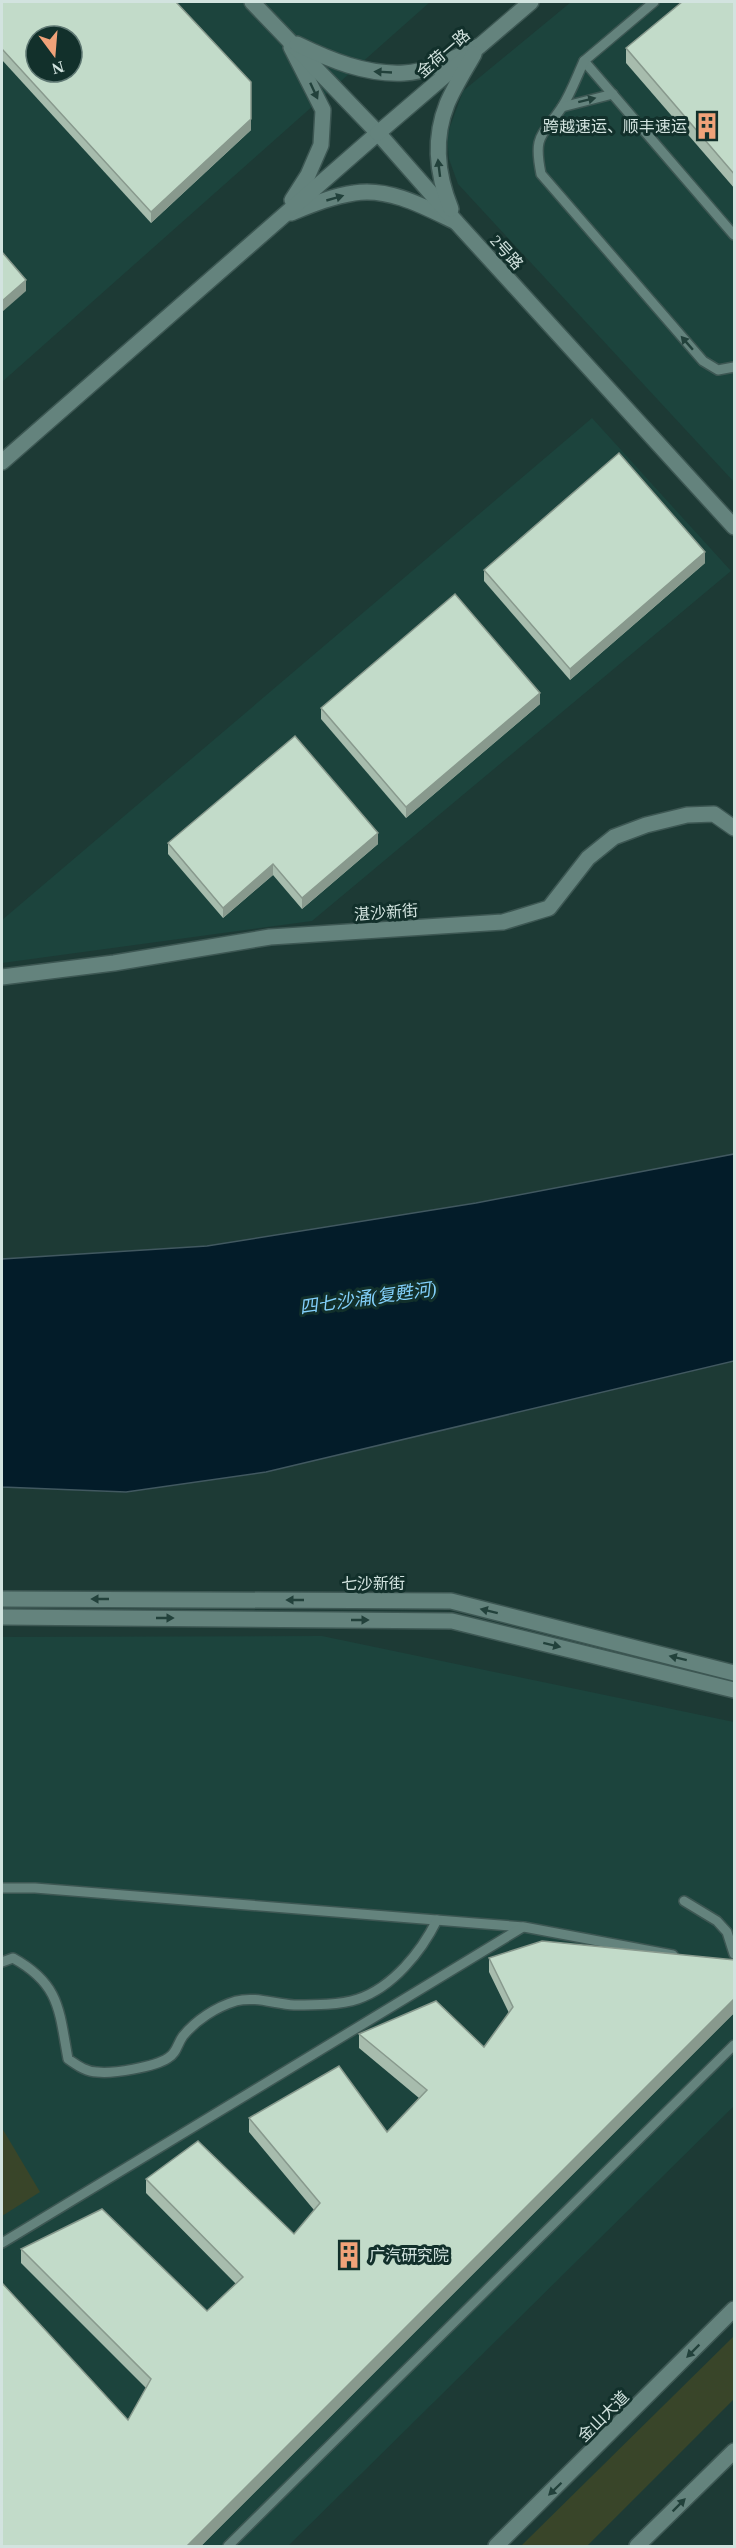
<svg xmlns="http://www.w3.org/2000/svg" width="736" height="2548" viewBox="0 0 736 2548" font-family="'Times New Roman','Noto Sans SC',serif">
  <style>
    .built { fill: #1c443d; fill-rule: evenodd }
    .green { fill: #394529 }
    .water { fill: #031c29; stroke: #415860; stroke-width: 1.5 }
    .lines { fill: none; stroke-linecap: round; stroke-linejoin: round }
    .service-casing { stroke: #3d5753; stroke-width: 12 }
    .minor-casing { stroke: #3d5753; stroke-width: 18 }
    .tertiary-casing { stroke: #3d5753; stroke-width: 18 }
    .secondary-casing { stroke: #3d5753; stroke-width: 18 }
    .service { stroke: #64837d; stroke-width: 9 }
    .minor { stroke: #64837d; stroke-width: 15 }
    .tertiary { stroke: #64837d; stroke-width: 15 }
    .secondary { stroke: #64837d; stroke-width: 15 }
    .wall { fill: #a7bcad }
    .shaded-wall { fill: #88998d }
    .building { fill: #c2dbc9; stroke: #88998d; stroke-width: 1.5; fill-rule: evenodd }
    .oneway { fill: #22413b }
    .labels { text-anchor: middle; stroke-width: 6; stroke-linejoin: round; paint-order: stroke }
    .street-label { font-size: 16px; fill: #d2e3df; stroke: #12302b }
    .poi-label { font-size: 16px; fill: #d2e3df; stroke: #12302b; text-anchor: end }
    .water-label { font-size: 18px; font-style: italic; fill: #83d0fb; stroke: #12302b }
  </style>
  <rect width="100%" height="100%" fill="#1d3a35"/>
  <g class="built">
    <path d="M2 2H430L2 382ZM36 36H72V72H36Z"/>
    <polygon points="571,2 734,2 734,482 458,184 449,159 447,135 463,91"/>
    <polygon points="592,418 731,571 312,921 2,963 2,920"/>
    <polygon points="322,1636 734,1722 734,2106 288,2546 2,2546 2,1637"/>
  </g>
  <g class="green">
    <polygon points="2,2128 40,2192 2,2216"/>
    <polygon points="734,2336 734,2399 587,2546 521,2546"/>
  </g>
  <polygon class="water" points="734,1154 734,1361 266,1472 126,1492 2,1487 2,1259 207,1246 476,1203"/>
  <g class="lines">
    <defs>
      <g id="service">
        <polyline points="654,2 584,61 734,235"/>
        <path d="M584 61C577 76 571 93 562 107 542 137 533 134 541 174L703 361 718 370 734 367"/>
        <polyline points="562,107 613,94"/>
        <polyline points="2,1888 35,1888 524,1927 673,1955"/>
        <polyline points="684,1901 717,1921 727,1932 734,1954"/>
        <path d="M2 1962 13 1958C60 1984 59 2010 68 2059 77 2065 86 2072 97 2072 112 2074 155 2067 168 2058 177 2053 177 2044 183 2036 196 2020 216 2007 236 2001 255 1996 275 2004 294 2005 314 2005 340 2005 358 1999 393 1987 421 1952 437 1920"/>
        <polyline points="2,2243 523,1927"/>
        <polyline points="228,2546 734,2045"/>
      </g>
      <g id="minor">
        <polyline points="291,47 323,110 321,145 308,175 292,200"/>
        <path d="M291 213C311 205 333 196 354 193 389 187 425 207 456 222"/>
        <polyline points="2,462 378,133"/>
        <polyline points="2,977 114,963 270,937 503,922 549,908 588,858 614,837 646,825 687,815 714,814 734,828"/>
      </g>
      <g id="tertiary">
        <polyline points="252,2 378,133 457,223 734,527"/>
        <path d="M297 44C330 60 366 75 404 73 430 72 456 57 479 46"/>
        <polyline points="378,133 531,2"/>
        <path d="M451 209C437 175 433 139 447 104 454 87 465 70 474 54"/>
        <polyline points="2,1599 451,1601 734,1673"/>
        <polyline points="2,1617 452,1621 734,1690"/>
      </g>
      <g id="secondary">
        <polyline points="496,2546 734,2309"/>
        <polyline points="637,2546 734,2451"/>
      </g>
    </defs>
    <use href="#service" class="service-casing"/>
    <use href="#minor" class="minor-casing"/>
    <use href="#tertiary" class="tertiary-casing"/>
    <use href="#secondary" class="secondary-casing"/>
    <use href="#service" class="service"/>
    <use href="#minor" class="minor"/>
    <use href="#tertiary" class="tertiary"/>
    <use href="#secondary" class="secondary"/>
  </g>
  <g class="wall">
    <polygon points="2,2 251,82 251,130 151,223 2,60"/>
    <polygon points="735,2 735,189 626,63 626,48"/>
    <polygon points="705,563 570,680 484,581 484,570"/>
    <polygon points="540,704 406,818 321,719 321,708"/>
    <polygon points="168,843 378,844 302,909 273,875 223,918 168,854"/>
    <polygon points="489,1958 735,1960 735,2012 200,2547 2,2547 128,2420 146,2388 21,2263 21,2249 207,2311 236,2284 146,2193 146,2179 294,2234 314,2210 249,2132 249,2118 387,2132 419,2098 359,2048 359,2034 484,2047 509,2013 489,1972"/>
  </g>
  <g class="shaded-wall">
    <polygon points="251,119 251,130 151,223 151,212"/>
    <polygon points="26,280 26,291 2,312 2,301"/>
    <polygon points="705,552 705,563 570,680 570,669"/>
    <polygon points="540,693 540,704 406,818 406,807"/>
    <polygon points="378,833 378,844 302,909 302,898"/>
    <polygon points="273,864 273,875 223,918 223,908"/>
    <polygon points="735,1998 735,2012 200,2547 186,2547"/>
  </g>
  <g class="building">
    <path d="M2 2H176L251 82V119L151 212 2 49ZM36 36H72V72H36Z"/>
    <polygon points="682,2 735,2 735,175 626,48"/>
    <polygon points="2,252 26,280 2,301"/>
    <polygon points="619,453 705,552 570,669 484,570"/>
    <polygon points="455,594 540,693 406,807 321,708"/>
    <polygon points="295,736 378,833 302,898 273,864 223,908 168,843"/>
    <polygon points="542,1941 735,1960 735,1998 186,2547 2,2547 2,2283 128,2420 151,2379 21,2249 102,2209 207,2311 243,2277 146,2179 198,2141 294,2234 320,2203 249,2118 339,2066 387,2132 427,2090 359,2034 436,2001 484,2047 513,2007 489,1958"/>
  </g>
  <defs><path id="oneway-solid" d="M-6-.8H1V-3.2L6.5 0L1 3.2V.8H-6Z" transform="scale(1.5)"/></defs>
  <g class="oneway">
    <use href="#oneway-solid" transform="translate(383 72) rotate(-177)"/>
    <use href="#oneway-solid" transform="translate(314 91) rotate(65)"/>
    <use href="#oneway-solid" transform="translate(587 100) rotate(-14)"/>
    <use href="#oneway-solid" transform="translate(439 168) rotate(-97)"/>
    <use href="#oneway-solid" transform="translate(335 198) rotate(-16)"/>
    <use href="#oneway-solid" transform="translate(687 343) rotate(-131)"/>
    <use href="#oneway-solid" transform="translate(100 1599) rotate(-180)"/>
    <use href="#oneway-solid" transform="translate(295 1600) rotate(-180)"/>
    <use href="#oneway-solid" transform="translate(489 1611) rotate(-166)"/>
    <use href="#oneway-solid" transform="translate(165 1618)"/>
    <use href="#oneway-solid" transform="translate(360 1620)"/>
    <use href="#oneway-solid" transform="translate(552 1645) rotate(14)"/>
    <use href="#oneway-solid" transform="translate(678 1658) rotate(-166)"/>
    <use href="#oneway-solid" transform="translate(693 2351) rotate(135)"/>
    <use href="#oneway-solid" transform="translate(555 2489) rotate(136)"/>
    <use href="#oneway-solid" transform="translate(679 2505) rotate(-45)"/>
  </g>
  <defs>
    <symbol id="building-bare" viewBox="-9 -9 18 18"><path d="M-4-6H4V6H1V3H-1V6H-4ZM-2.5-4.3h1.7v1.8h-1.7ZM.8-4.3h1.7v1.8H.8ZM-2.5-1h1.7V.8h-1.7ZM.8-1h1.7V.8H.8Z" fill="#f0a279" stroke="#12302b" stroke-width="2.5" paint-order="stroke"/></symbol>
  </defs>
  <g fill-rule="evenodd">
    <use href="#building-bare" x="688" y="107" width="38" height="38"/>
    <use href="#building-bare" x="330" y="2236" width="38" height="38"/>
  </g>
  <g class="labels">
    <g class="street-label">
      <text transform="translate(443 53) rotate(-41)" y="6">金荷一路</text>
      <text transform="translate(507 252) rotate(48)" y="6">2号路</text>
      <text transform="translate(386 912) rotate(-4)" y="6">湛沙新街</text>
      <text x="373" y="1589">七沙新街</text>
      <text transform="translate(603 2416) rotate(-45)" y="6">金山大道</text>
    </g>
    <g class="poi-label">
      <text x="687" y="132">跨越速运、顺丰速运</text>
      <text x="369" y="2261" text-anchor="start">广汽研究院</text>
    </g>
    <g class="water-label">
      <text transform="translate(368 1298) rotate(-8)" y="6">四七沙涌(复甦河)</text>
    </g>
  </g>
  <rect width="736" height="2548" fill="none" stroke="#d2e3df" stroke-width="6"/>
  <g transform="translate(54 54) rotate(164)"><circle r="28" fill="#12302b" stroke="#5f7873" stroke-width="1.5"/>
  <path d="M0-4.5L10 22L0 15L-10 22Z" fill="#f0a279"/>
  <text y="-9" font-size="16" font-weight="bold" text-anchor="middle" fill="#d2e3df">N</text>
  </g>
</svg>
